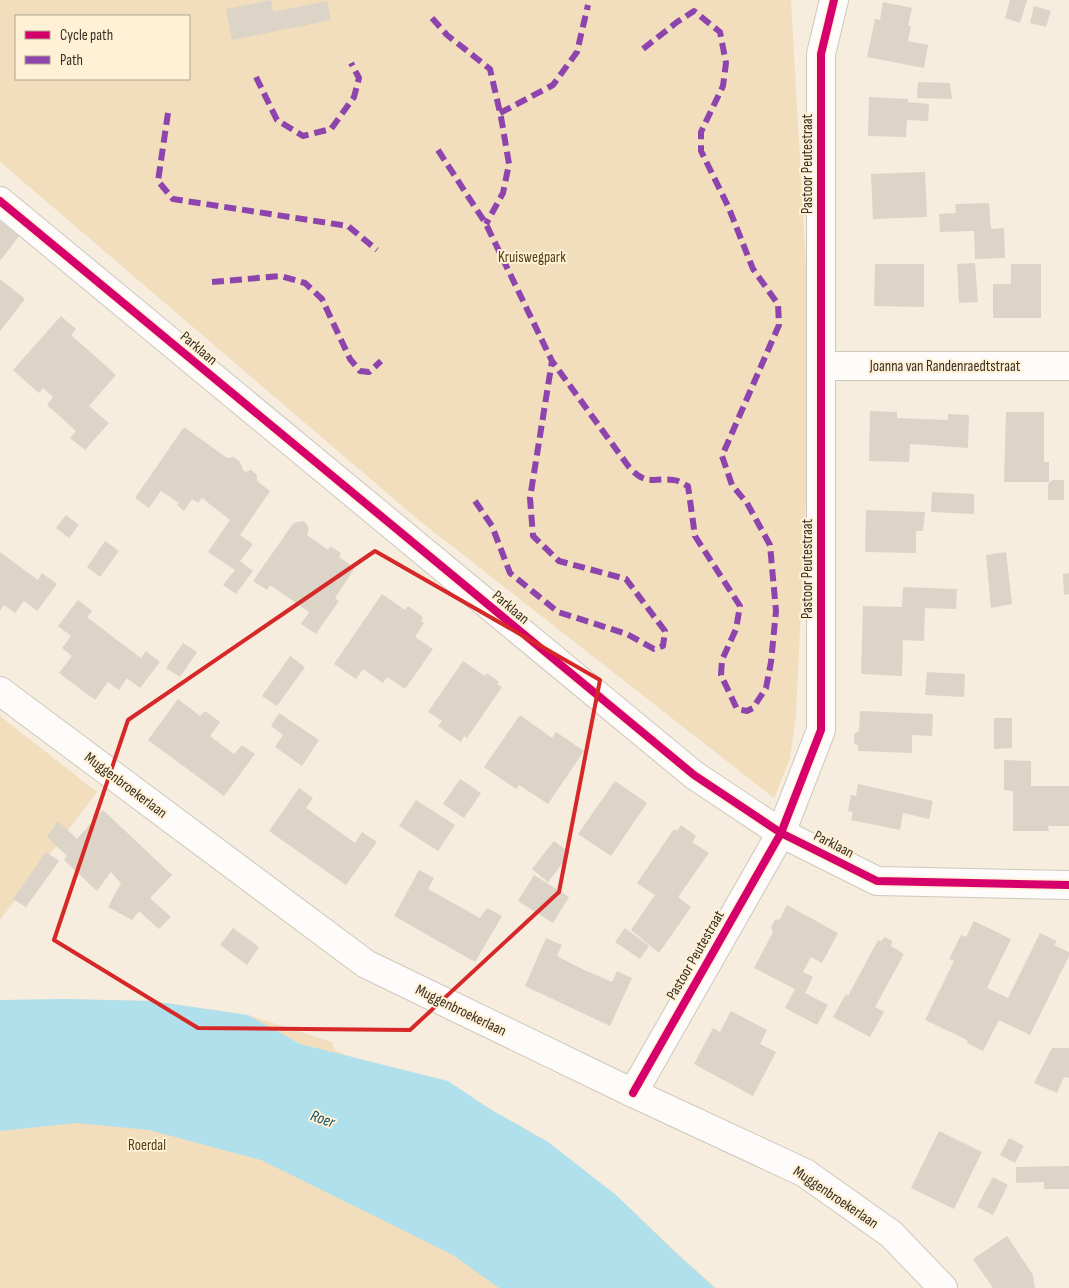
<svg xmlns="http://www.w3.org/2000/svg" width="1069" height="1288" viewBox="0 0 1069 1288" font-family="'Sofia Sans Condensed',sans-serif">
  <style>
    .green { fill: #f2debd; fill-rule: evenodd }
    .water { fill: #afe0ec }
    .building { fill: #dbd4c7 }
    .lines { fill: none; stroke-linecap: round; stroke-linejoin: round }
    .minor-casing { stroke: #cec7bb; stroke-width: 30 }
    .minor { stroke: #fefcfa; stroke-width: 28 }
    .quiet { stroke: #8e44ad; stroke-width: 6; stroke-dasharray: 12 6; stroke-linecap: butt }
    .cycleway-casing { stroke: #fff0d6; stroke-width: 11 }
    .cycleway { stroke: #d6006c; stroke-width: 8 }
    .marked { fill: none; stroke: #d62828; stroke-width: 4; stroke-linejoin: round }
    .labels { text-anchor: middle; stroke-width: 4; stroke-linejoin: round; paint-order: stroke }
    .street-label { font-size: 15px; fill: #383024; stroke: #fff0d6 }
    .park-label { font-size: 15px; fill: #543e13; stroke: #fff0d6 }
    .water-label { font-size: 16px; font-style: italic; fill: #125161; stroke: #fff0d6 }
  </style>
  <rect width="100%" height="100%" fill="#f6eddf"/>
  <g class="green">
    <path d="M0 0H791L812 372 796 715 790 759 774 798 421 522 0 162ZM16 16H189V79H16Z"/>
    <polygon points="0,716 97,792 0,920"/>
    <polygon points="65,999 152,1001 248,1015 332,1042 334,1049 343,1054 429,1080 490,1109 531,1132 616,1195 676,1252 716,1288 0,1288 0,1009"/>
  </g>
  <polygon class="water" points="65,999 151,1001 248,1015 300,1044 448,1081 490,1109 548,1142 616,1195 676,1253 715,1288 499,1288 453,1255 261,1160 149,1130 76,1123 0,1131 0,1000"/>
  <g class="building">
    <polygon points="271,0 273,12 327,1 331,20 232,40 226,9"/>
    <polygon points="1010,0 1027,0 1020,23 1005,18"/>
    <polygon points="883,2 912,8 908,26 911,26 908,41 928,45 924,68 867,57 875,19 880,20"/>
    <polygon points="1034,6 1051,11 1046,27 1030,23"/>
    <polygon points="918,82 950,83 952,99 917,98"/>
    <polygon points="869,97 908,99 908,102 929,104 928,121 907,120 906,137 868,136"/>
    <polygon points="925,172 927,217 873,219 871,174"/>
    <polygon points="989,203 991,229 1004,228 1005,258 975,259 974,231 940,232 939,214 956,213 955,204"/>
    <polygon points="0,221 19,236 0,261"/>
    <polygon points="975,263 978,302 959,303 957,264"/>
    <polygon points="875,264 924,264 924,307 874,306"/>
    <polygon points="1011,264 1041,264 1041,318 993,318 993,284 1011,284"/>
    <polygon points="0,279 25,299 0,331"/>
    <polygon points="61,316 76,329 71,335 116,375 89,406 109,423 85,450 70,438 76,431 47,405 53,397 43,388 39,393 13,370"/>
    <polygon points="870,411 897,412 897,418 948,420 948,414 969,415 968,448 910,444 909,462 869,461"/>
    <polygon points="1006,412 1044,412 1044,462 1049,462 1049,482 1004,482"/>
    <polygon points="184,427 227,458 234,457 240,462 243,470 245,472 251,470 257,475 257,481 270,491 240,535 253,544 240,561 253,571 236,594 223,585 235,570 208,552 230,520 202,498 198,503 192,499 184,511 177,505 179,503 161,491 149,508 135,498"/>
    <polygon points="1052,480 1064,480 1064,500 1048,500 1048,484"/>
    <polygon points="932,492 974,494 974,514 931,512"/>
    <polygon points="866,510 925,512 923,531 916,531 916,553 865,552"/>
    <polygon points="66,515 79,525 69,538 56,528"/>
    <polygon points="302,521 305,522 309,528 307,535 328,550 330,546 341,553 339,557 355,568 335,598 339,601 316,634 301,624 309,612 270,585 267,590 253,581 292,525 294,523"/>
    <polygon points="105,541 119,551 100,577 87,567"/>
    <polygon points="0,552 38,580 42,573 57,584 37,611 24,601 15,613 4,605 0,611"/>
    <polygon points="1006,552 1012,604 991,608 986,555"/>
    <polygon points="1069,573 1069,594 1064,595 1063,574"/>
    <polygon points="903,587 957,589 956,609 925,608 924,641 903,640 902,676 861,674 863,606 902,607"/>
    <polygon points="382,594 405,610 408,606 423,617 421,621 424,623 415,637 433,649 405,689 387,677 383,683 363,669 356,679 334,664"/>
    <polygon points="78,600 92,611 87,617 113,637 141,658 146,651 160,662 140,688 127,678 119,690 108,682 95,700 59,673 72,656 62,648 71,636 58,626"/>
    <polygon points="183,643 197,652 180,677 166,668"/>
    <polygon points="290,656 305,667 277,706 262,696"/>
    <polygon points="463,661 485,676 487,673 499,682 497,684 502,687 467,738 464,736 461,742 438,726 442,721 428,712"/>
    <polygon points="927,672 965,674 964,697 925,695"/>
    <polygon points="178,699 200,716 205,711 220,722 210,736 234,754 242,745 255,754 224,796 148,740"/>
    <polygon points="860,711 933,714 932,736 912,735 912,753 858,751 858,745 854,743 854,734 859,731"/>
    <polygon points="279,713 319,740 302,766 275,747 283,735 271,726"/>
    <polygon points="520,715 552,738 556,732 584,751 548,804 519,785 516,789 484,767"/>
    <polygon points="994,718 1012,718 1012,748 994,749"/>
    <polygon points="1004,760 1031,761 1031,786 1069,786 1069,826 1048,826 1049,831 1013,831 1013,791 1004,790"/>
    <polygon points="460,779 481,793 464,818 443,804"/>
    <polygon points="615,781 647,803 611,856 578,834"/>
    <polygon points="858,784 933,801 929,819 903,813 900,830 851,820 853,812 848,811 851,795 856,796"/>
    <polygon points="299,788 313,798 306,808 330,825 355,843 362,832 377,842 346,885 269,831"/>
    <polygon points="416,800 455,825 438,851 399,826"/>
    <polygon points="103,810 172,875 150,898 171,917 159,929 139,911 132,920 108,907 121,883 111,872 97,891 64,860 67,856 47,837 58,821 77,839"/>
    <polygon points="681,825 696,836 692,842 709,853 678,897 691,907 659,953 631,930 655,895 637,883 674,829 677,831"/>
    <polygon points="554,841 570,853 548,882 532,869"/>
    <polygon points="46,852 59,861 26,907 13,899"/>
    <polygon points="419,870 434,878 428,889 480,918 487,908 502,916 475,962 394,916"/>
    <polygon points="534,875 569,897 553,923 518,901"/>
    <polygon points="787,905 838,933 822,963 811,957 803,972 813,977 805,993 828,1005 817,1025 785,1008 795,989 754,968 773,932 771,927 775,920 780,919"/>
    <polygon points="974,921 1011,939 987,988 1008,998 1040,933 1057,941 1054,945 1069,952 1069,956 1030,1035 999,1020 983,1051 967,1043 968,1041 963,1038 925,1020 954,961 949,959 961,935 966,937"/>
    <polygon points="233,928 259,947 247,965 220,945"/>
    <polygon points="625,928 649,946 640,959 615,942"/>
    <polygon points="885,937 892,941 891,946 904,954 875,1007 884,1012 870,1037 833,1017 846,994 848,996 878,940 881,941"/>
    <polygon points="546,938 562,945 557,956 584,970 612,982 617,971 632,978 610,1026 525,986"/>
    <polygon points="731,1011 767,1030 760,1044 776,1052 753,1096 694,1064 713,1028 720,1032"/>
    <polygon points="1052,1048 1069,1048 1069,1078 1064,1077 1057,1093 1034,1083"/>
    <polygon points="939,1131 982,1152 954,1209 911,1188"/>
    <polygon points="1009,1138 1024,1146 1015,1163 1000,1155"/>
    <polygon points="1069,1166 1069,1189 1044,1189 1044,1182 1016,1183 1016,1167"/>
    <polygon points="993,1177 1008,1185 993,1215 977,1207"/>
    <polygon points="1007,1236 1033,1275 1035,1288 993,1288 973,1259"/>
  </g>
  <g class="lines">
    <defs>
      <g id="minor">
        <polyline points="0,201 694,775 781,833 877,881 1069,885"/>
        <polyline points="822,366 1069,366"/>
        <polyline points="0,691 366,964 633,1093 805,1173 891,1234 943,1288"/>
        <polyline points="633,1093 781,833 821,730 821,54 834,0"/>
      </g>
    </defs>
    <use href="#minor" class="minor-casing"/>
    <use href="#minor" class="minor"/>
    <g class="quiet">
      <polyline points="432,18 447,35 490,69 501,117 509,164 503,193 486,224"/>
      <polyline points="256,77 277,120 303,136 331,129 354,97 359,78 351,63"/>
      <polyline points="168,113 158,181 173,199 348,226 377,250"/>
      <polyline points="500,113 553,85 577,52 588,5"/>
      <path d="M438 150 486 224 552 361 629 467C647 487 652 477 673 480 678 480 683 484 688 486L695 536 740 606 736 629 722 660 721 675 737 709 747 711 753 708 766 688 771 662 776 611 770 545 747 503 732 485 722 456 779 325 778 304 753 269 728 206 701 151V132L723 86 726 63 720 32 694 11 677 22 643 49"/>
      <polyline points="212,282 281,276 305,283 322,299 350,359 360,371 369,372 381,361"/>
      <polyline points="475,501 492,526 510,573 558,612 627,634 654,649 663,646 665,631 626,579 559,561 533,536 530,498 552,361"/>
    </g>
    <defs>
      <g id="cycleway">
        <polyline points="0,201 694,775 781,833 877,881 1069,885"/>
        <polyline points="633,1093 781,833 821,730 821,54 834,0"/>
      </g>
    </defs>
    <use href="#cycleway" class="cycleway-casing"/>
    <use href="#cycleway" class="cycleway"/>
  </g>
  <path class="marked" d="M375 551 600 680 559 892 410 1030 198 1028 54 940 128 720Z"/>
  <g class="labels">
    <g class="street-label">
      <text transform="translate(807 164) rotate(-90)" y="5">Pastoor Peutestraat</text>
      <text transform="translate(199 348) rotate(40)" y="5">Parklaan</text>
      <text x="945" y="371">Joanna van Randenraedtstraat</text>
      <text transform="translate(807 569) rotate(-90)" y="5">Pastoor Peutestraat</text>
      <text transform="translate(511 607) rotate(40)" y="5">Parklaan</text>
      <text transform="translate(126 785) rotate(37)" y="5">Muggenbroekerlaan</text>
      <text transform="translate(834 844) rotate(27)" y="5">Parklaan</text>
      <text transform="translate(695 955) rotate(-60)" y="5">Pastoor Peutestraat</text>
      <text transform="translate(461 1010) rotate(26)" y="5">Muggenbroekerlaan</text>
      <text transform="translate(836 1197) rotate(34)" y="5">Muggenbroekerlaan</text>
    </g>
    <g class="park-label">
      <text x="532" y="262">Kruiswegpark</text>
      <text x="147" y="1150">Roerdal</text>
    </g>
    <g class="water-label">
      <text transform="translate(323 1118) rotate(19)" y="6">Roer</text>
    </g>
  </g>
  <rect x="15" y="15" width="175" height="65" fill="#fff0d6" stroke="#afa38f"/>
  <rect x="25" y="31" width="25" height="8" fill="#d6006c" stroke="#afa38f"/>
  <text x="60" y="40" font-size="15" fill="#383024">Cycle path</text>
  <rect x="25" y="56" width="25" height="8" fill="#8e44ad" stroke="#afa38f"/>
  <text x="60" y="65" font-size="15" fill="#383024">Path</text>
</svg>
